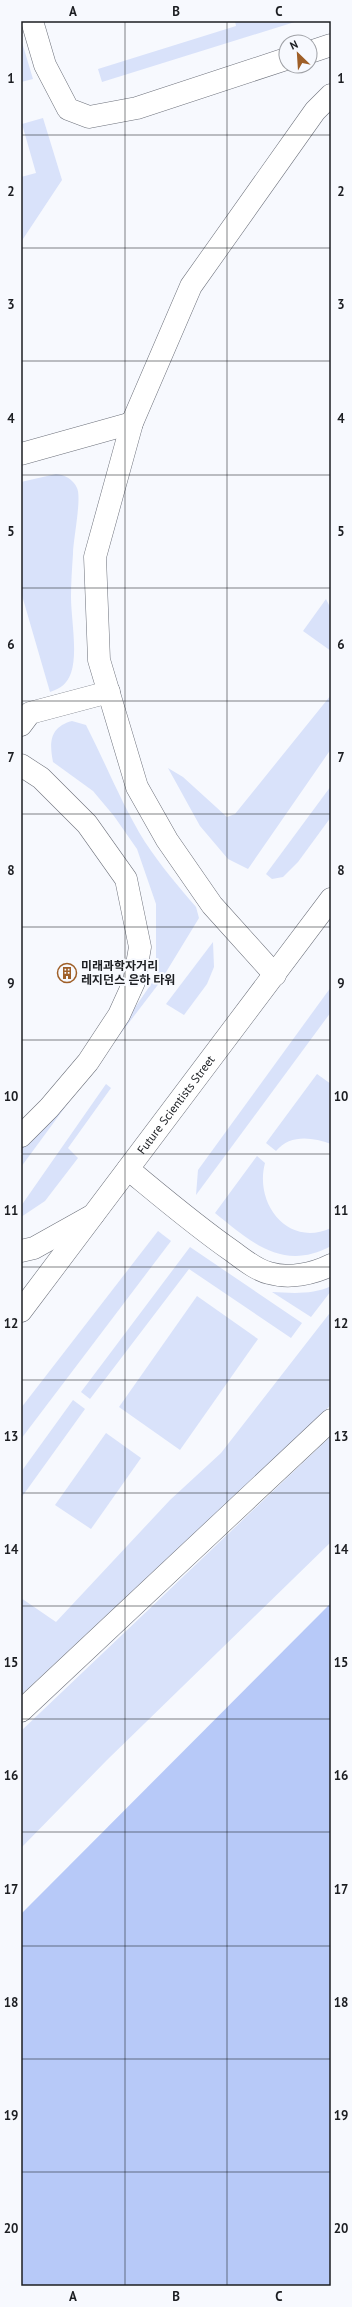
<svg xmlns="http://www.w3.org/2000/svg" width="352" height="2307" viewBox="0 0 352 2307" font-family="'PT Sans','Noto Sans KR',sans-serif">
  <style>
    .green { fill: #d9e2fa }
    .water { fill: #b7c9f8 }
    .lines { fill: none; stroke-linecap: round; stroke-linejoin: round }
    .minor-casing { stroke: #6d717b; stroke-width: 23 }
    .major-casing { stroke: #6d717b; stroke-width: 23 }
    .minor { stroke: #fff; stroke-width: 22 }
    .major { stroke: #fff; stroke-width: 22 }
    .grid { fill: none; stroke: #1c1e22; stroke-width: 1; stroke-opacity: 0.55 }
    .labels { text-anchor: middle; stroke-width: 4; stroke-linejoin: round; paint-order: stroke }
    .poi-label { font-size: 12px; font-weight: bold; fill: #1c1e22; stroke: #f7f9fe; text-anchor: start }
    .street-label { font-size: 12px; fill: #1c1e22; stroke: #f7f9fe }
    .neatline { fill: none; stroke: #1c1e22; stroke-width: 1.5 }
    .grid-label { font-size: 13px; text-anchor: middle; font-weight: bold; fill: #1c1e22 }
  </style>
  <rect width="100%" height="100%" fill="#f7f9fe"/>
  <g class="green">
    <polygon points="235,21 298,21 102,82 98,69 236,26"/>
    <polygon points="21,39 33,79 21,82"/>
    <polygon points="43,118 62,180 21,242 21,177 36,173 22,124"/>
    <path d="M56 474C65 475 73 479 77 488 82 498 73 540 73 554 72 568 71 583 71 597 71 618 78 653 71 673 67 684 61 688 50 692L21 592V482Z"/>
    <polygon points="326,599 331,609 331,651 303,631"/>
    <polygon points="331,695 331,749 248,869 228,859 200,826 168,768 183,777 227,817 235,814"/>
    <path d="M72 721 86 725C106 764 122 805 145 842 160 865 179 887 196 907L199 918 160 982 108 1050 104 1047 136 1006 156 977V904L137 849 114 816 93 791 53 762C49 742 50 727 72 721Z"/>
    <polygon points="331,786 331,817 298,862 283,877 272,879 266,874"/>
    <polygon points="213,942 214,967 207,984 184,1015 166,1004"/>
    <polygon points="331,987 331,1012 196,1195 198,1170"/>
    <path d="M317 1074 331 1084V1144C312 1137 290 1134 276 1151L266 1143Z"/>
    <polygon points="88,1076 21,1167 21,1146"/>
    <polygon points="106,1084 111,1088 68,1148 78,1158 45,1201 21,1217 21,1206"/>
    <path d="M257 1156 265 1163C254 1204 288 1248 331 1228V1246C283 1272 251 1242 215 1213Z"/>
    <polygon points="158,1231 171,1241 21,1439 21,1408"/>
    <polygon points="190,1247 302,1323 291,1338 189,1269 90,1399 81,1392"/>
    <path d="M331 1286V1291L311 1317 272 1292C291 1293 313 1295 331 1286Z"/>
    <polygon points="197,1296 258,1339 180,1450 119,1407"/>
    <polygon points="329,1314 331,1316 331,1405 21,1695 21,1598 56,1622 170,1500 221,1453"/>
    <polygon points="73,1400 85,1409 21,1498 21,1472"/>
    <polygon points="106,1433 141,1458 91,1529 55,1505"/>
    <polygon points="331,1436 331,1542 107,1760 21,1848 21,1731"/>
  </g>
  <polygon class="water" points="331,1603 331,2286 21,2286 21,1914"/>
  <g class="lines">
    <defs>
      <g id="minor">
        <polyline points="32,21 45,65 68,109 89,117 137,108 286,59"/>
        <polyline points="310,52 331,45"/>
        <polyline points="21,454 132,423"/>
        <polyline points="21,725 30,713 109,692"/>
        <polyline points="21,765 41,778 87,824 126,879 140,947 134,982 119,1015 88,1062 49,1108 21,1136"/>
        <polyline points="275,975 212,905 167,840 137,787 99,660 95,557 132,423 191,286 315,111 331,95"/>
        <path d="M128 1169C162 1197 196 1226 232 1251 243 1259 256 1270 269 1273 289 1279 313 1274 331 1265"/>
        <polyline points="21,1251 34,1248 93,1215"/>
        <polyline points="21,1711 331,1420"/>
      </g>
      <g id="major">
        <path id="s1" d="M21 1311 331 899"/>
      </g>
    </defs>
    <use href="#minor" class="minor-casing"/>
    <use href="#major" class="major-casing"/>
    <use href="#minor" class="minor"/>
    <use href="#major" class="major"/>
  </g>
  <path class="grid" d="M125 21V2286M227 21V2286M21 135H331M21 248H331M21 361H331M21 475H331M21 588H331M21 701H331M21 814H331M21 927H331M21 1040H331M21 1154H331M21 1267H331M21 1380H331M21 1493H331M21 1606H331M21 1719H331M21 1832H331M21 1946H331M21 2059H331M21 2172H331"/>
  <defs>
    <symbol id="building-ring" viewBox="-11 -11 22 22"><circle r="9.5" fill="#f7f9fe" stroke="#9f5f28" stroke-width="1.5"/><path d="M-4-6H4V6H1V3H-1V6H-4ZM-2.5-4.3h1.7v1.8h-1.7ZM.8-4.3h1.7v1.8H.8ZM-2.5-1h1.7V.8h-1.7ZM.8-1h1.7V.8H.8Z" fill="#9f5f28"/></symbol>
  </defs>
  <g fill-rule="evenodd">
    <use href="#building-ring" x="56" y="962" width="22" height="22"/>
  </g>
  <g class="labels">
    <g class="poi-label">
      <text x="81" y="970">미래과학자거리<tspan x="81" dy="14">레지던스 은하 타워</tspan></text>
    </g>
    <g class="street-label">
      <text dy="4" stroke="none"><textPath href="#s1" startOffset="258">Future Scientists Street</textPath></text>
    </g>
  </g>
  <rect width="352" height="2307" fill="none" stroke="#f7f9fe" stroke-width="44"/>
  <g transform="translate(298 54) rotate(335)"><circle r="19" fill="#f7f9fe" stroke="#9fa1a6"/>
  <path d="M0-3L7 15L0 10L-7 15Z" fill="#9f5f28"/>
  <text y="-6" font-size="11" font-weight="bold" text-anchor="middle" fill="#1c1e22">N</text>
  </g>
  <rect x="22" y="22" width="308" height="2263" class="neatline"/>
  <g class="grid-label">
    <text x="73" y="16">A</text>
    <text x="176" y="16">B</text>
    <text x="279" y="16">C</text>
    <text x="11" y="83">1</text>
    <text x="341" y="83">1</text>
    <text x="11" y="196">2</text>
    <text x="341" y="196">2</text>
    <text x="11" y="309">3</text>
    <text x="341" y="309">3</text>
    <text x="11" y="423">4</text>
    <text x="341" y="423">4</text>
    <text x="11" y="536">5</text>
    <text x="341" y="536">5</text>
    <text x="11" y="649">6</text>
    <text x="341" y="649">6</text>
    <text x="11" y="762">7</text>
    <text x="341" y="762">7</text>
    <text x="11" y="875">8</text>
    <text x="341" y="875">8</text>
    <text x="11" y="988">9</text>
    <text x="341" y="988">9</text>
    <text x="11" y="1101">10</text>
    <text x="341" y="1101">10</text>
    <text x="11" y="1215">11</text>
    <text x="341" y="1215">11</text>
    <text x="11" y="1328">12</text>
    <text x="341" y="1328">12</text>
    <text x="11" y="1441">13</text>
    <text x="341" y="1441">13</text>
    <text x="11" y="1554">14</text>
    <text x="341" y="1554">14</text>
    <text x="11" y="1667">15</text>
    <text x="341" y="1667">15</text>
    <text x="11" y="1780">16</text>
    <text x="341" y="1780">16</text>
    <text x="11" y="1894">17</text>
    <text x="341" y="1894">17</text>
    <text x="11" y="2007">18</text>
    <text x="341" y="2007">18</text>
    <text x="11" y="2120">19</text>
    <text x="341" y="2120">19</text>
    <text x="11" y="2233">20</text>
    <text x="341" y="2233">20</text>
    <text x="73" y="2301">A</text>
    <text x="176" y="2301">B</text>
    <text x="279" y="2301">C</text>
  </g>
</svg>
